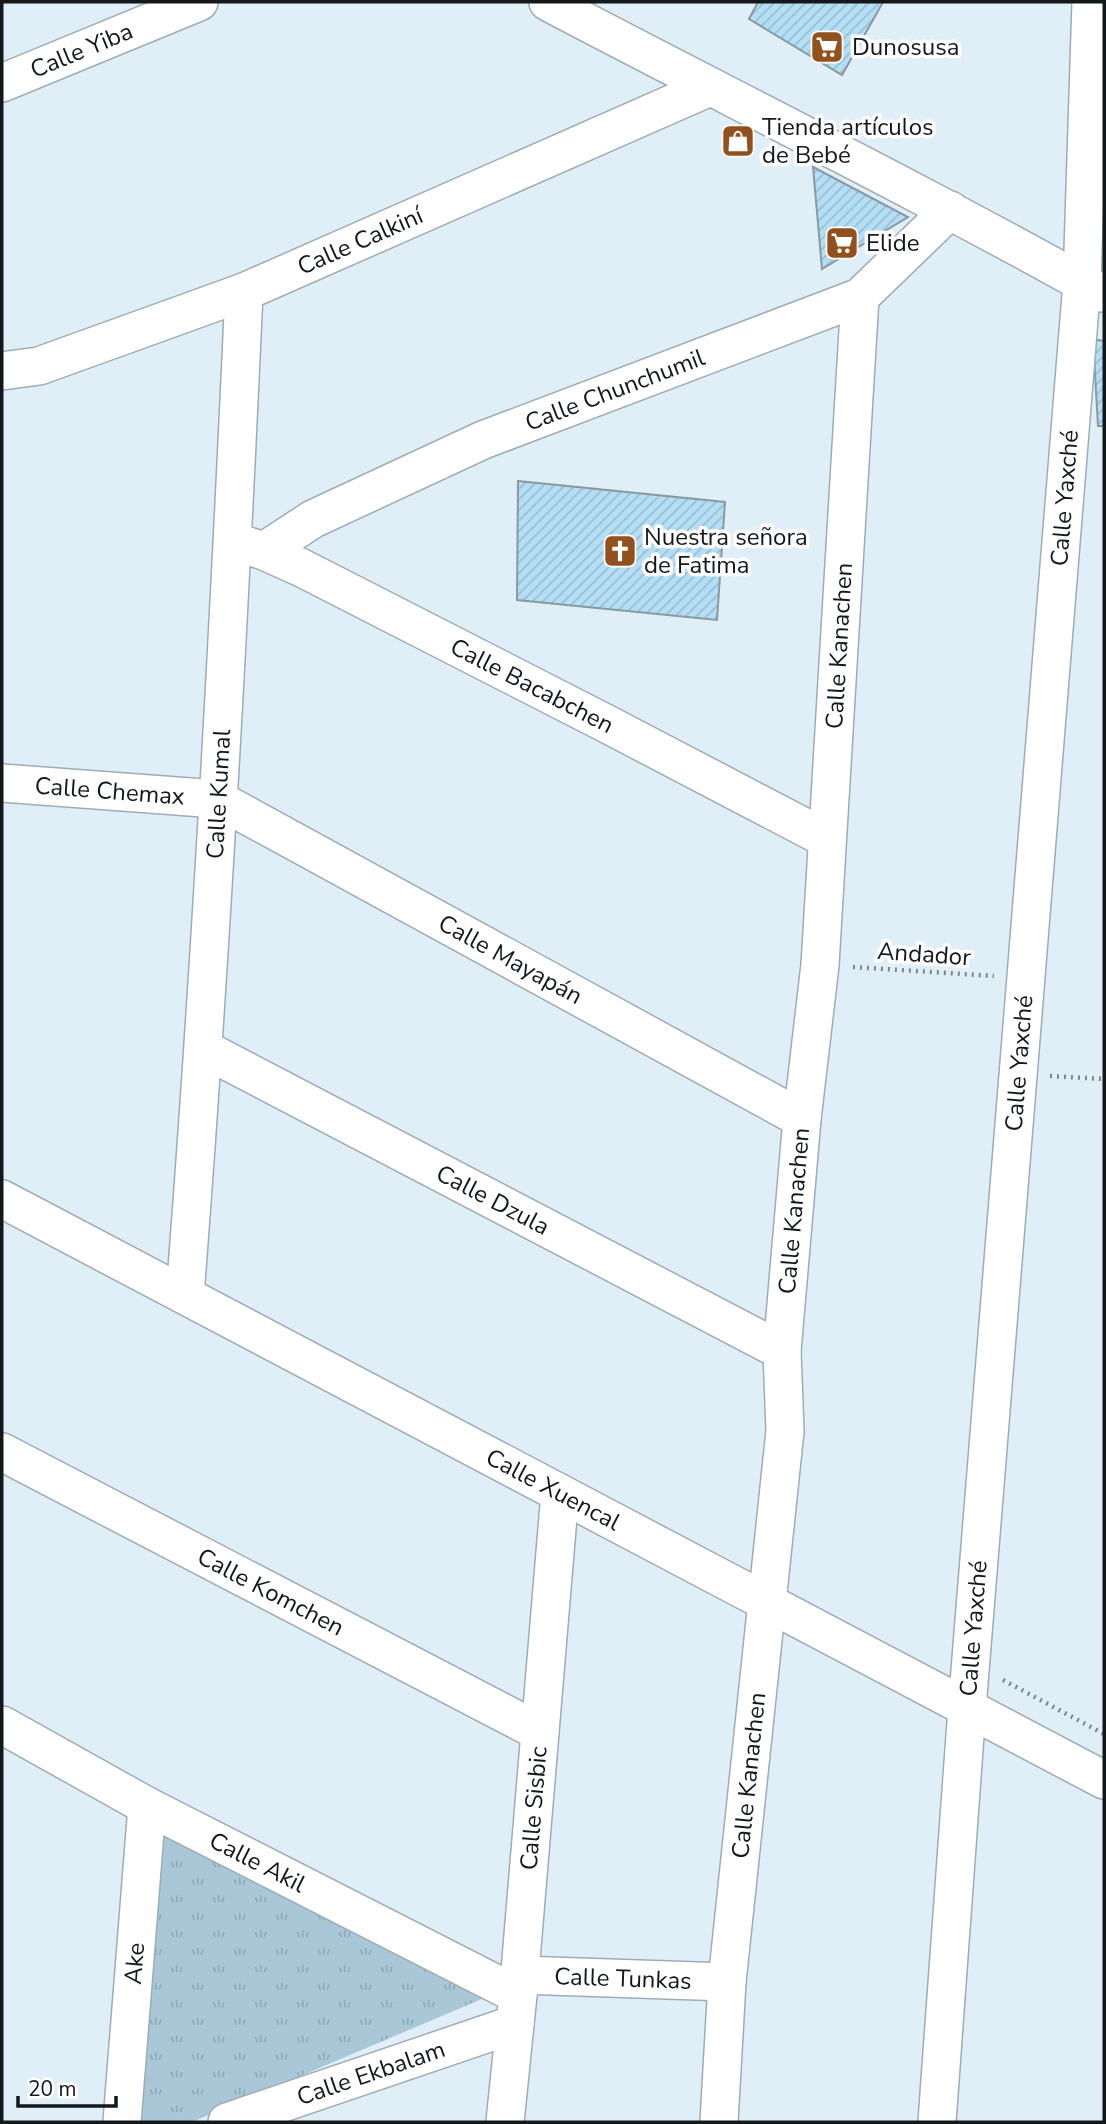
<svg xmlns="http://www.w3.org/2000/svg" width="1106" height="2124" viewBox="0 0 1106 2124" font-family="'Nunito Sans',sans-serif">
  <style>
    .park { fill: url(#park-tufts) }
    .building { fill: url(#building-hatch); stroke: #8b99a0; stroke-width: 2 }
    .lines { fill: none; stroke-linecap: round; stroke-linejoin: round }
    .minor-casing { stroke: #9eacb4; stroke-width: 40 }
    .path { stroke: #7d878d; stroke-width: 4.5; stroke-dasharray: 2 5; stroke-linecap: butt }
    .minor { stroke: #fff; stroke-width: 37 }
    .labels { text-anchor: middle; stroke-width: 7; stroke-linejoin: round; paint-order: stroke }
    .poi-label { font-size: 24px; fill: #13181b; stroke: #fff; text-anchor: start }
    .street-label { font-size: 24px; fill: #13181b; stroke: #fff }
  </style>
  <defs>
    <pattern id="park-tufts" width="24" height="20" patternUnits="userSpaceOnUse" patternTransform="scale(1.75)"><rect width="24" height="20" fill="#a9c7d7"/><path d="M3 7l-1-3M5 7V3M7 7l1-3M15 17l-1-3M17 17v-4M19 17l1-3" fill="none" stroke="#91aab8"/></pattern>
    <pattern id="building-hatch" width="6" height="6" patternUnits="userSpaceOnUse" patternTransform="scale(1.75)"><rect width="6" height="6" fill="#b3def5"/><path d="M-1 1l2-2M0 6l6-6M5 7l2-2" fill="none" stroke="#99bed1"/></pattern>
  </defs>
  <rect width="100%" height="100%" fill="#e0eff7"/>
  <polygon class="park" points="161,1829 496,1993 192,2122 131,2122"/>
  <g class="building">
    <polygon points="758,2 883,2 842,75 749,19"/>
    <polygon points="813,167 908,217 822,269"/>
    <polygon points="1093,339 1104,341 1104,426 1098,426"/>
    <polygon points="518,481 725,502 717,620 517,600"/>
  </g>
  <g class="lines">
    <defs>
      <g id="minor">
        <path d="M548 2C732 99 919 191 1101 293"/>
        <path id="s1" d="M2 83 199 2"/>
        <path id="s2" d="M2 371 39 366 244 292 710 87"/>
        <path id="s3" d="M245 545 264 551 302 568 607 724 827 839"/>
        <path id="s4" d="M264 551 313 519 483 440 860 297 950 210"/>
        <path id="s5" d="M2 783 217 799 802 1119"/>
        <path id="s6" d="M204 1049 782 1351"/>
        <path id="s7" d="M2 1199 1104 1780"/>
        <path id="s8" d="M185 1295C211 961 229 627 244 292"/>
        <path id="s9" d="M2 1452 540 1732"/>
        <path id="s10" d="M2 1725 147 1806 518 1995"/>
        <path id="s11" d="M520 1975 727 1982"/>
        <path id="s12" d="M122 2122 147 1806"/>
        <path id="s13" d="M227 2122 515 2024"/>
        <path id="s14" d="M505 2122 518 1995 560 1493"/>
        <path id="s15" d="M719 2122 727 1982 785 1431 782 1351 802 1119 820 965 860 297"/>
        <path id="s16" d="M937 2122 967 1708 1082 282 1091 2"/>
      </g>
    </defs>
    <use href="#minor" class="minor-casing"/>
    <g class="path">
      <polyline points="853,967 994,976"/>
      <polyline points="1050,1076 1104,1079"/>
      <polyline points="1003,1680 1104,1734"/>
    </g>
    <use href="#minor" class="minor"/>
  </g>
  <defs>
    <symbol id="supermarket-square" viewBox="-11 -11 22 22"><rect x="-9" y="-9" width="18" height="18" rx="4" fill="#92501d" stroke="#fff"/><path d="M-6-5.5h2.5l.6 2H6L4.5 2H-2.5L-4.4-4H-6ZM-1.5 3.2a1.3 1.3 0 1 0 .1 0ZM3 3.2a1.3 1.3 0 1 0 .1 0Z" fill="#fff"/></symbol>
    <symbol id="shop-square" viewBox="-11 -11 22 22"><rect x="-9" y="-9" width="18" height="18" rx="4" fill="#92501d" stroke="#fff"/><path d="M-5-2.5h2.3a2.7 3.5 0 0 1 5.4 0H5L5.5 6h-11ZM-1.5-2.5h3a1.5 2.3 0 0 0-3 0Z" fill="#fff"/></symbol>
    <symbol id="church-square" viewBox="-11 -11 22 22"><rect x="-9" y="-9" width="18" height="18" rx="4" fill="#92501d" stroke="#fff"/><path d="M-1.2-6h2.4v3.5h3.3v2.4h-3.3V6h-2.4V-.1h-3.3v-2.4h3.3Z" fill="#fff"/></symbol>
  </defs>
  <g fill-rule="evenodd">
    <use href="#supermarket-square" x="808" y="28" width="38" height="38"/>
    <use href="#shop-square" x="719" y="122" width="38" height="38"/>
    <use href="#supermarket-square" x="823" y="224" width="38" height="38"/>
    <use href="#church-square" x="601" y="532" width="38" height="38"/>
  </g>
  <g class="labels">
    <g class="poi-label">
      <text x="852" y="55">Dunosusa</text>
      <text x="762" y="135">Tienda artículos<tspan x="762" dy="28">de Bebé</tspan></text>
      <text x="866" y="251">Elide</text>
      <text x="644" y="545">Nuestra señora<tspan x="644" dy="28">de Fatima</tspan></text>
    </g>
    <g class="street-label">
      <text dy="8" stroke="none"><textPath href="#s1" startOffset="86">Calle Yiba</textPath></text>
      <text dy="8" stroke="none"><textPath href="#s2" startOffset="382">Calle Calkiní</textPath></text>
      <text dy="8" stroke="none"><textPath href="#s4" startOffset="387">Calle Chunchumil</textPath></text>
      <text dy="8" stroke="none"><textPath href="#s16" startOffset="1629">Calle Yaxché</textPath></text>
      <text dy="8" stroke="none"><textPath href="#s15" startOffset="1482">Calle Kanachen</textPath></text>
      <text dy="8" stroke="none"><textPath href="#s3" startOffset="320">Calle Bacabchen</textPath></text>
      <text dy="8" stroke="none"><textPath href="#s5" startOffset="108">Calle Chemax</textPath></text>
      <text dy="8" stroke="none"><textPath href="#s8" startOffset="502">Calle Kumal</textPath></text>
      <text transform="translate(924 954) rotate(4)" y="8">Andador</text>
      <text dy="8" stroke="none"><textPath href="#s5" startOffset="550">Calle Mayapán</textPath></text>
      <text dy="8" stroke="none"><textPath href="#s16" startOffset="1062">Calle Yaxché</textPath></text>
      <text dy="8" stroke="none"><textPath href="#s6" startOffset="326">Calle Dzula</textPath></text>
      <text dy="8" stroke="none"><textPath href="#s15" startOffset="915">Calle Kanachen</textPath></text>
      <text dy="8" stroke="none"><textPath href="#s7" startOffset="623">Calle Xuencal</textPath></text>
      <text dy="8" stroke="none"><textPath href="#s9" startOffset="303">Calle Komchen</textPath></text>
      <text dy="8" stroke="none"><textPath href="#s16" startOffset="495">Calle Yaxché</textPath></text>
      <text dy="8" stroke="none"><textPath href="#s15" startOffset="348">Calle Kanachen</textPath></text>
      <text dy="8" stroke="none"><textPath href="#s14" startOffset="315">Calle Sisbic</textPath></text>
      <text dy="8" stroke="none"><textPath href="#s10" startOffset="290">Calle Akil</textPath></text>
      <text dy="8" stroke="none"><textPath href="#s12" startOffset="159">Ake</textPath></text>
      <text dy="8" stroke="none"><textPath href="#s11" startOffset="103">Calle Tunkas</textPath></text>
      <text dy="8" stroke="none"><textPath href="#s13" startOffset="152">Calle Ekbalam</textPath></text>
    </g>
  </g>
  <rect width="1106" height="2124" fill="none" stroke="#13181b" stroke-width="7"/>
  <path d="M18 2096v10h98v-10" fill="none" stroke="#13181b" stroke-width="3.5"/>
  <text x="28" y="2096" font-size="21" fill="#13181b" stroke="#ffffff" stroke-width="5" paint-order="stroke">20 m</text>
</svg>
